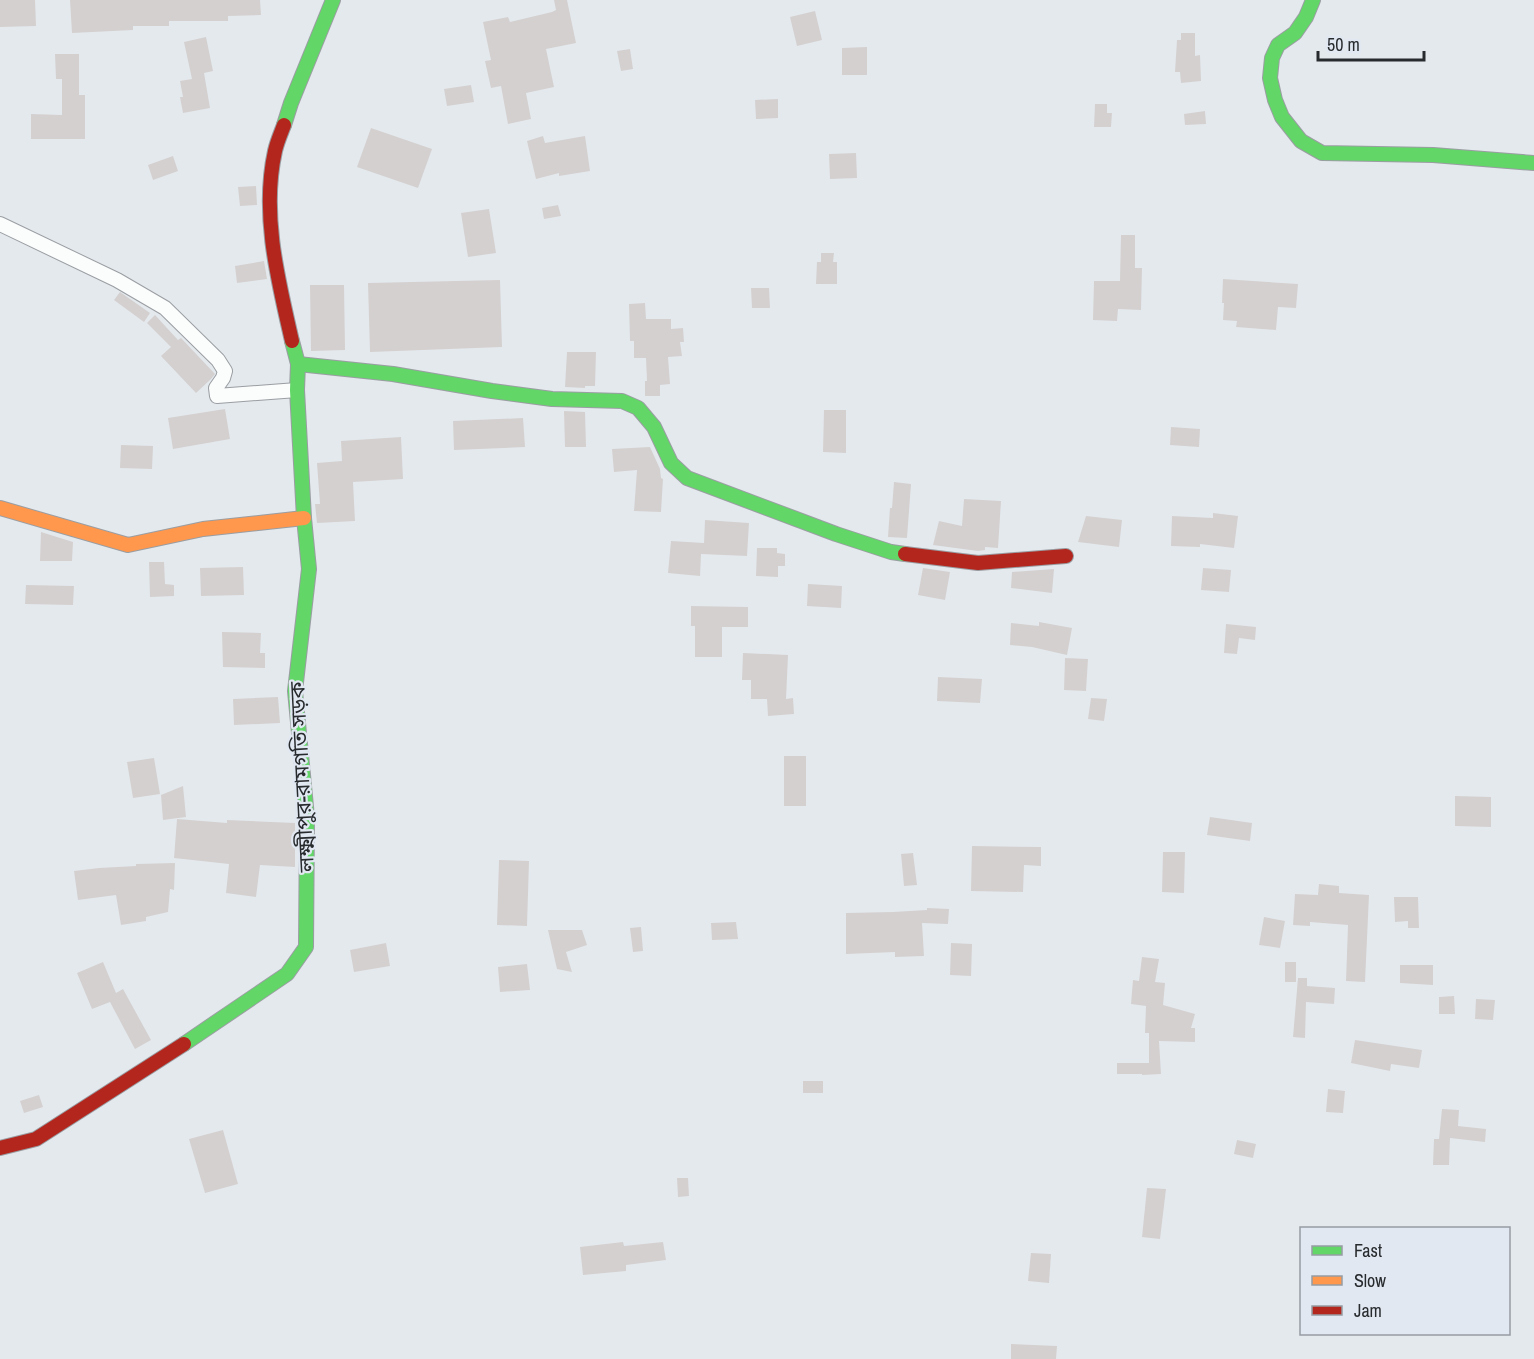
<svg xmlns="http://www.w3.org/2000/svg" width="1534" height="1359" viewBox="0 0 1534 1359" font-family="'Archivo Narrow','Noto Sans Bengali',sans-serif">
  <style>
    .building { fill: #d4d0cf }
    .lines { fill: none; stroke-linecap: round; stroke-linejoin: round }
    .street-casing { stroke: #9a9ea2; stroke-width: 16 }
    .fast-casing { stroke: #9a9ea2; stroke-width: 16 }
    .slow-casing { stroke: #9a9ea2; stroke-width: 16 }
    .jam-casing { stroke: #9a9ea2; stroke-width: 16 }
    .street { stroke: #fbfcfc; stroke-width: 14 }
    .fast { stroke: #63d668; stroke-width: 14 }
    .slow { stroke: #ff974d; stroke-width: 14 }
    .jam { stroke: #b3261e; stroke-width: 14 }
    .labels { text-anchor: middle; stroke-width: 4.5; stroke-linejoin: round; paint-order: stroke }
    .street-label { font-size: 21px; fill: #282b2e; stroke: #e1e8f1 }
  </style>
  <rect width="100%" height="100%" fill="#e4e9ee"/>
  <g class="building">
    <polygon points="0,0 35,0 36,26 0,27"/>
    <polygon points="70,0 260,0 261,15 228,16 228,21 169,21 169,26 133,26 133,30 72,33"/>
    <polygon points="554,0 567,0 576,43 546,49 554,87 526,93 531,119 508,124 501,86 491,88 485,61 491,60 483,22 508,17 510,22 552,12 556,10"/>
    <polygon points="815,11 822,40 797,46 790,17"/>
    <polygon points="1181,33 1195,33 1195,56 1200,55 1201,81 1181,83 1180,72 1175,72 1177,40 1181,40"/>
    <polygon points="206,37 213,71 204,73 210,108 183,113 180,97 183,97 180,81 192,79 184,42"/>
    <polygon points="867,47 867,75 842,75 842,48"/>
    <polygon points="630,49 633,69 621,71 617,51"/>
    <polygon points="55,54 79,54 79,95 85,95 85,139 31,139 31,114 62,115 62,79 56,79"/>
    <polygon points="471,85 474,102 447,106 444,89"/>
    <polygon points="778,99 778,118 756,119 755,100"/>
    <polygon points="1095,104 1107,104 1107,113 1112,113 1111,127 1094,127"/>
    <polygon points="1205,111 1206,124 1185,125 1184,114"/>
    <polygon points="371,128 432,149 418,188 357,167"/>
    <polygon points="543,136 545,143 585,136 590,171 559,176 559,173 536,179 527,141"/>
    <polygon points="856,153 857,178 830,179 829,154"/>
    <polygon points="173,156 178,171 153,180 148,165"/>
    <polygon points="256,186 257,205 240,206 238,187"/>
    <polygon points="558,205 561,216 544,219 542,208"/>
    <polygon points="489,209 496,253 468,257 461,213"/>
    <polygon points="1121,235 1135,235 1135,268 1142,268 1141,310 1118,309 1117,321 1093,320 1094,281 1120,281"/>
    <polygon points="821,253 834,253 833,262 837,262 837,284 816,284 817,262 821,262"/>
    <polygon points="264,261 267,279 237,283 235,266"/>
    <polygon points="1223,279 1298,284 1296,308 1278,307 1276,330 1236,327 1237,321 1223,320 1224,303 1222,303"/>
    <polygon points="500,280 502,347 370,352 368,283"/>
    <polygon points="310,285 344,285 345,350 311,351"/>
    <polygon points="751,288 769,288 770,308 752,308"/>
    <polygon points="120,292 150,313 144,322 114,300"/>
    <polygon points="645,303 646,319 671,319 671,329 683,328 684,342 680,342 682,356 668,357 670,384 660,385 660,396 645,396 645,381 647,381 646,358 634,358 634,341 630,341 629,304"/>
    <polygon points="155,315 178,340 181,338 215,374 211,379 196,393 161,356 171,347 147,323"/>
    <polygon points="567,352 596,352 595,386 585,386 585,388 565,387"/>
    <polygon points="225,409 230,439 173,449 168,418"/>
    <polygon points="824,410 846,410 846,453 823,452"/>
    <polygon points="564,411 585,412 586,447 565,447"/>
    <polygon points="523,418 525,447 454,450 453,421"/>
    <polygon points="1171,427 1200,429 1199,447 1170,445"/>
    <polygon points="401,437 403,479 353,482 355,521 317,523 315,504 320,504 317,463 342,461 341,441"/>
    <polygon points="121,445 153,446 152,469 120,468"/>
    <polygon points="650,447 660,469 661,478 663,479 661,512 634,511 637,470 614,472 612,449"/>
    <polygon points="894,482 911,484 907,538 888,537 890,508 892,508"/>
    <polygon points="964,499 1001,501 998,548 985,547 985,550 978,551 933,545 939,521 962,526"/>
    <polygon points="1213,513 1238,516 1234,548 1200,544 1200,547 1171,546 1172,516 1213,518"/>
    <polygon points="1086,516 1122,520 1119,547 1078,542"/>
    <polygon points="705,520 749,523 747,556 701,554 700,576 668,573 671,541 704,543"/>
    <polygon points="41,532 73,542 72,561 40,561"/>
    <polygon points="757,548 777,548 777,553 785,554 785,566 778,566 778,577 756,576"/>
    <polygon points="149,562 164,562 165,584 174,585 174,596 150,597"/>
    <polygon points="243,567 244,595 201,596 200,568"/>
    <polygon points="923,568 950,572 945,600 918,595"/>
    <polygon points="1203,568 1231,570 1229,592 1201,590"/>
    <polygon points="1054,569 1052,593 1011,588 1012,572"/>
    <polygon points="808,584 842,586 841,608 807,606"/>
    <polygon points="26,585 74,586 73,605 25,604"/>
    <polygon points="691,606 748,607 748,627 722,627 722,657 695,657 695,626 691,626"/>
    <polygon points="1039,622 1072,628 1067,655 1032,647 1010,645 1011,623 1039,626"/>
    <polygon points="1226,624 1256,627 1255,640 1239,638 1237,654 1224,653"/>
    <polygon points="222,632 261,633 260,653 265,653 265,668 223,667"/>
    <polygon points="743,653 788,655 786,699 793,698 794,714 768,716 767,699 751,699 751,680 742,680"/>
    <polygon points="1065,658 1088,659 1086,691 1064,690"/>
    <polygon points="938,677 982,679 980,703 937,701"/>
    <polygon points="278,697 280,723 234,725 233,699"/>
    <polygon points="1091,698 1107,699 1104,721 1088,719"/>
    <rect x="784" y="756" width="22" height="50"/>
    <polygon points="154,758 160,794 133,798 127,762"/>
    <polygon points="183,786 186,817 163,820 161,795"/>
    <polygon points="1455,796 1491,797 1491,827 1455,826"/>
    <polygon points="1210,817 1252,823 1250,841 1207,835"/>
    <polygon points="177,819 227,823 227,820 295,823 295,867 260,865 256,897 226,893 229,864 174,858"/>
    <polygon points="972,846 1041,847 1041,866 1024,865 1023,892 971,891"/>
    <polygon points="1163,852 1185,852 1184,893 1162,892"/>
    <polygon points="913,853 917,885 904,886 901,854"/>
    <polygon points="499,860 529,861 527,926 497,925"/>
    <polygon points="175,863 174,890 170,889 168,912 146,917 146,921 121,925 116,895 78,900 74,871 99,868 136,866 136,864"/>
    <polygon points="1319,884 1339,886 1339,893 1369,895 1365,982 1346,981 1348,925 1310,922 1310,926 1293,925 1295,894 1318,895"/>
    <polygon points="1394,897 1418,897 1419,928 1408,928 1408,921 1395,922"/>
    <polygon points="927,908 949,909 948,924 922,923 924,956 895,957 895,952 846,954 846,913 893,912 927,910"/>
    <polygon points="1264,917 1285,921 1280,948 1259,945"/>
    <polygon points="736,922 738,939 712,940 711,923"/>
    <polygon points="641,927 643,951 633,952 630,928"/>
    <polygon points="548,930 582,930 587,945 566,952 572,972 557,969"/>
    <polygon points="386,943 390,966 354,972 350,950"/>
    <polygon points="951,943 972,944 971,976 950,975"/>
    <polygon points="1142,957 1159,959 1155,982 1165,983 1163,1005 1195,1014 1191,1028 1195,1028 1195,1042 1159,1041 1161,1074 1142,1075 1142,1074 1117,1074 1117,1063 1149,1063 1149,1033 1145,1033 1146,1006 1131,1004 1133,980 1139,981"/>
    <polygon points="103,962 116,993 123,989 151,1040 135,1049 110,1002 92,1009 77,973"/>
    <rect x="1285" y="962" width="11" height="20"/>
    <polygon points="527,964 530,990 500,992 498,967"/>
    <polygon points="1400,965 1433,965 1433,985 1400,983"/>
    <polygon points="1298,978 1307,978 1307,986 1335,988 1334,1004 1306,1002 1305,1038 1293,1037"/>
    <polygon points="1454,996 1455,1014 1439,1014 1439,997"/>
    <polygon points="1476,999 1495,1000 1493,1020 1475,1019"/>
    <polygon points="1355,1040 1422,1050 1419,1068 1391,1064 1390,1071 1351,1063"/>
    <rect x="803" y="1081" width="20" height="12"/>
    <polygon points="1328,1089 1345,1091 1343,1113 1326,1112"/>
    <polygon points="39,1095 43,1107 24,1113 20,1101"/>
    <polygon points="1442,1109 1459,1110 1458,1126 1486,1129 1485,1142 1450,1138 1449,1165 1433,1165 1434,1139 1439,1139"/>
    <polygon points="223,1130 238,1184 205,1193 189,1139"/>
    <polygon points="1237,1140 1256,1144 1253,1158 1234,1154"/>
    <polygon points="677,1178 688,1178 689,1196 678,1197"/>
    <polygon points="1147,1188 1166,1189 1160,1239 1142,1237"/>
    <polygon points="623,1242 624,1246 663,1242 666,1260 626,1265 626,1271 583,1275 580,1247"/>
    <polygon points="1031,1253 1051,1254 1049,1283 1028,1281"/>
    <polygon points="1011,1344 1057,1346 1056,1359 1011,1359"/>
  </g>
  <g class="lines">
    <defs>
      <polyline id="street" points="0,224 117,280 165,308 218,360 225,371 223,378 216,388 217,396 297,390"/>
      <g id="fast">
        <polyline points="1313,0 1306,17 1295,33 1278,45 1272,58 1270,78 1275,100 1282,117 1301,141 1322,153 1433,155 1534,163"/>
        <polyline points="284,125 291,103 333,0"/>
        <polyline points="298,364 393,374 492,391 552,399 622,401 638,408 654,427 671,463 687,478 836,534 891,552 905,554"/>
        <polyline points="184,1044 287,974 306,947 307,817 295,691 309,569 304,518 297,390 298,364 292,341"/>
      </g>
      <polyline id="slow" points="0,508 128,545 203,529 304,518"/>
      <g id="jam">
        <path d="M284 125C281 133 277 142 275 151 261 214 278 280 292 341"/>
        <polyline points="905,554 978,563 1066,556"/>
        <polyline points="0,1148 36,1139 184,1044"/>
      </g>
    </defs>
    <use href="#street" class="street-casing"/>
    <use href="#fast" class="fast-casing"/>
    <use href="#slow" class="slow-casing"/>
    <use href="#jam" class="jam-casing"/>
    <use href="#street" class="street"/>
    <use href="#fast" class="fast"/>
    <use href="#slow" class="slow"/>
    <use href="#jam" class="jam"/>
  </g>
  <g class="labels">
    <g class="street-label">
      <text transform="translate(302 777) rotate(-93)" y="7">লক্ষ্মীপুর-রামগতি সড়ক</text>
    </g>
  </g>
  <rect x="1300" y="1227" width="210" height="108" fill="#e1e8f1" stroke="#979ca3" stroke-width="1.5"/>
  <rect x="1312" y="1246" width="30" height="9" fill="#63d668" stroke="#979ca3" stroke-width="1.5"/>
  <text x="1354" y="1257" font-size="18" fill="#282b2e">Fast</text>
  <rect x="1312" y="1276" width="30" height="9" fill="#ff974d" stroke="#979ca3" stroke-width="1.5"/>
  <text x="1354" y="1287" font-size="18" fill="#282b2e">Slow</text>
  <rect x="1312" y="1306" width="30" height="9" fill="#b3261e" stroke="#979ca3" stroke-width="1.5"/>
  <text x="1354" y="1317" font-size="18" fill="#282b2e">Jam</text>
  <path d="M1318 51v9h106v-9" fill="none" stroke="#282b2e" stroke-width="3"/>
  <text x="1327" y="51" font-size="18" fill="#282b2e" stroke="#e1e8f1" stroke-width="4.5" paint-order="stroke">50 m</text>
</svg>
